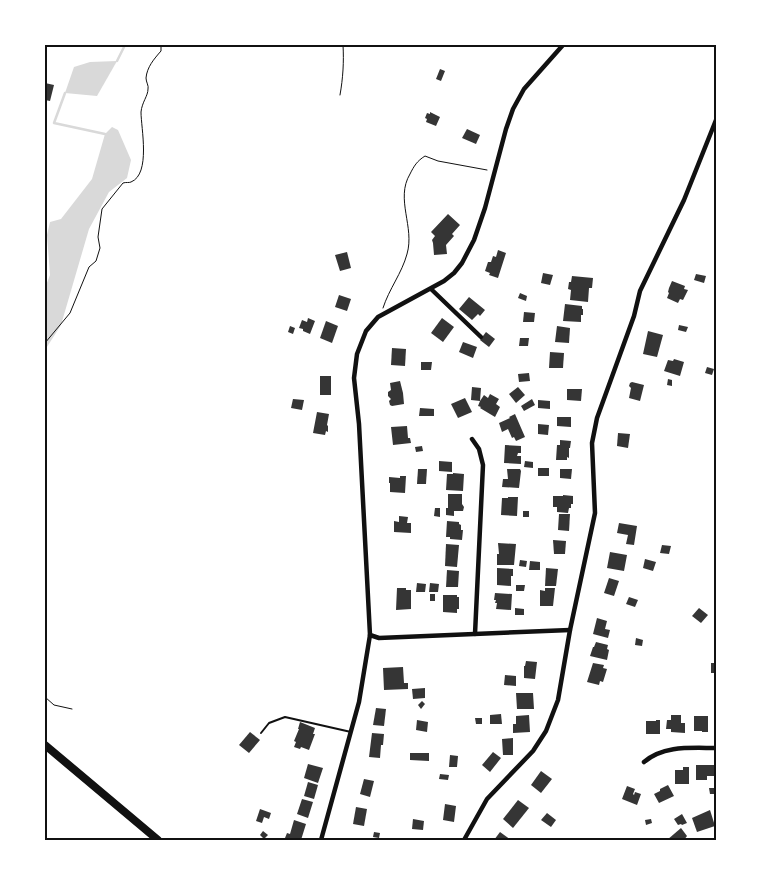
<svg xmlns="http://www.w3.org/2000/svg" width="761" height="885" viewBox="0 0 761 885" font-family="Barlow,sans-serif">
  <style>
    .water { fill: #d9d9d9 }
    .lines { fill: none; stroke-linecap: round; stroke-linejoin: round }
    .stream { stroke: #d9d9d9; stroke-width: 2.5 }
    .building { fill: #353535 }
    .path { stroke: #111; stroke-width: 1 }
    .service { stroke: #111; stroke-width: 2 }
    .minor { stroke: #111; stroke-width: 4.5 }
    .motorway { stroke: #111; stroke-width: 8 }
    .neatline { fill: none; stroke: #111; stroke-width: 2 }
  </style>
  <rect width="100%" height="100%" fill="#fff"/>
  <g class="water">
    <polygon points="117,61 97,96 65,93 74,67 90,62"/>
    <polygon points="112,127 118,130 131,160 127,178 109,192 89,229 61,325 45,350 45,288 50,275 47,235 50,222 61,219 92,179 105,134"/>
  </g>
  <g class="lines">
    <g class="stream">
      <polyline points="117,61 125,45"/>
      <polyline points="65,93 54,123 105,134"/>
    </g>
  </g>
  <g class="building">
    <polygon points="440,69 445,71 441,81 436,79"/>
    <polygon points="45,83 54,85 50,101 45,100"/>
    <polygon points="430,112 440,117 436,126 426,122 427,119 425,118 427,113 430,114"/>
    <polygon points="467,129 480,135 476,144 462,138"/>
    <polygon points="448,214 460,225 452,234 454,236 446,245 447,254 434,255 433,243 432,240 435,236 431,232"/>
    <polygon points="498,250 506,253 498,278 489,275 490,273 485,271 488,262 491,262 493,256 496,257"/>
    <polygon points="347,252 351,268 340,271 335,255"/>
    <polygon points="543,273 553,275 550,285 541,283"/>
    <polygon points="696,274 706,276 704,283 694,280"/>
    <polygon points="572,276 593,278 592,288 589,288 588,302 570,300 571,290 568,289 569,282 571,282"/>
    <polygon points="672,281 685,286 684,289 688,290 683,300 680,299 678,303 667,298 669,293 668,292 669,288"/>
    <polygon points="520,293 527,296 526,301 518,298"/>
    <polygon points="339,295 351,299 347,311 335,307"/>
    <polygon points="469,297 485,310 480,316 478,314 472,320 459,309"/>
    <polygon points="565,304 582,306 582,309 583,309 583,315 581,315 581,322 563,321"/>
    <polygon points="524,312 535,313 534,322 523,322"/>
    <polygon points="308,318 315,321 310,334 303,331 303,329 299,328 302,320 307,322"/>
    <polygon points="442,318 454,327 443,342 431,333"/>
    <polygon points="326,321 338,326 332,343 320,338"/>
    <polygon points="679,325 688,327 686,332 678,330"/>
    <polygon points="290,326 295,328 293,334 288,332"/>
    <polygon points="557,326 570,328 569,343 555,342"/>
    <polygon points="648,331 663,335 657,357 643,354"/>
    <polygon points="486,332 495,339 489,347 480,340"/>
    <polygon points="520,338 529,338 528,346 519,346"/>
    <polygon points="463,342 477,347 473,358 459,352"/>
    <polygon points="392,348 406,349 405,366 391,365"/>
    <polygon points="550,352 564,353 563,368 549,368"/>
    <polygon points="674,359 684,362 680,376 664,371 668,360 673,361"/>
    <polygon points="421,362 432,362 431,370 421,370"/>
    <polygon points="707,367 714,369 712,375 705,373"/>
    <polygon points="529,373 530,381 519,382 518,374"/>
    <rect x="320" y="376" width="11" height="19"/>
    <polygon points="668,379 672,380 672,386 667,385"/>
    <polygon points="400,381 403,393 404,404 392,406 390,405 389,401 391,399 388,396 388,392 391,390 390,383"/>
    <polygon points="632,382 644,385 640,401 629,398 631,388 629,386 630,383"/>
    <polygon points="472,387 481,388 480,401 484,395 488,398 490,394 499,399 496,404 500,407 495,417 480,408 481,407 478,406 480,401 471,400"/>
    <polygon points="518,387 525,395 516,403 509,394"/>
    <polygon points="567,389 582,389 581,401 567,400"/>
    <polygon points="465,398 472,412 458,418 451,404"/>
    <polygon points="293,399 304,400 302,410 291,408"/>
    <polygon points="532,399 535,405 524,411 521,406"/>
    <polygon points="538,400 550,401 550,409 538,408"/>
    <polygon points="420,408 434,409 434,416 419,416"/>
    <polygon points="317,412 329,414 327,425 328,426 328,432 326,431 325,435 313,433"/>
    <polygon points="515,414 525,437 516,441 514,437 512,438 508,429 502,432 499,423 510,418 509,417"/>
    <polygon points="557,417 571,417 571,427 557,426"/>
    <polygon points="538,424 549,425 548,435 538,434"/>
    <polygon points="407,426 408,438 410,438 411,443 393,445 391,427"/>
    <polygon points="618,433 630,434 628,448 617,446"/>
    <polygon points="560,440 571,441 570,448 569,448 569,458 567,457 567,460 556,460 557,445 560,445"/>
    <polygon points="505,445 521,446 521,453 518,453 517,456 521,456 521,464 504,463"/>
    <polygon points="422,446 423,451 416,452 415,447"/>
    <polygon points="439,461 452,462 452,472 439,471"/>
    <polygon points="525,461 533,462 533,468 524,467"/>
    <rect x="538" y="468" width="11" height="8"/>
    <polygon points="418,469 427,469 426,484 417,484"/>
    <polygon points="507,469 520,469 521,471 519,488 502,487 503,479 508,479"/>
    <polygon points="560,469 572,469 571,479 560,478"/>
    <polygon points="453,473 464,474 463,491 446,490 447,474 453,474"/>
    <polygon points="400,476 406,476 405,493 390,492 390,483 389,483 389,477 400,478"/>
    <polygon points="448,494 462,494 462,504 464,507 463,511 454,511 454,516 446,515 446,508 448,508"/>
    <polygon points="563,495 573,496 573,504 571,504 571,508 569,508 568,513 557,512 557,507 553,507 553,496 563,496"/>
    <polygon points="508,497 518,497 517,516 501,515 502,498 508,498"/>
    <polygon points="435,508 440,508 440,517 434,516"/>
    <rect x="523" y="511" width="6" height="6"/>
    <polygon points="559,514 570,514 569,531 558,530"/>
    <polygon points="399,516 408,517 407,523 411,523 411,533 394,532 394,521 399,522"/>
    <polygon points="447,521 459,522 459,524 461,525 461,530 463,530 462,540 450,539 450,537 446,537"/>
    <polygon points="619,523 637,526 634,545 626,544 628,535 617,533"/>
    <polygon points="553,540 566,541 565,554 554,554"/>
    <polygon points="498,543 516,544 514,565 497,565 497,554 499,554"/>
    <polygon points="446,544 459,545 457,567 445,566"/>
    <polygon points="662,545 671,546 669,554 660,553"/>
    <polygon points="610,552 627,555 624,571 607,568"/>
    <polygon points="645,559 656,562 653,571 643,568"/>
    <polygon points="520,560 527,561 526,567 519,566"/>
    <polygon points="530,561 540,562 540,570 529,570"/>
    <polygon points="497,568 513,569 513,576 511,576 511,586 497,585"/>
    <polygon points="546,568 558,569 556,586 545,586"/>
    <polygon points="447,570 459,571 458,587 446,587"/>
    <polygon points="609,578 619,581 614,596 604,593"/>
    <polygon points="417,583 426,584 425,592 416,592"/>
    <polygon points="430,583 439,584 438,592 429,592"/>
    <polygon points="516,585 525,585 524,591 516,591"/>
    <polygon points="397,588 406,588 406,590 411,590 411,609 396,610"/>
    <polygon points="545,588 555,588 553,606 540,606 540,590 545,591"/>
    <polygon points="495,593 512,594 511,610 496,609 497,603 495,603 496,600 494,600"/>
    <rect x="430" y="594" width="5" height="7"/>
    <polygon points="443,595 457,595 457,597 459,597 459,609 457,609 457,613 443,612"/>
    <polygon points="629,597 638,600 635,607 626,604"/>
    <polygon points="515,608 524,609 524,615 515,615"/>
    <polygon points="699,608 708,615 701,623 692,616"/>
    <polygon points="597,618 607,621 605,629 610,630 608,638 593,634"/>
    <polygon points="636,638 643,640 642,646 635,645"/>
    <polygon points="596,642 608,645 607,649 609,650 607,660 590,656 593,647 594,647"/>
    <polygon points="526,661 537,662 535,679 524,678 524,666 525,666"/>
    <polygon points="593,663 604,665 603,668 607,669 603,682 600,681 599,685 587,682"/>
    <rect x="711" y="663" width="5" height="10"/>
    <polygon points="403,667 404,683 408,683 408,689 384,690 383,668"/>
    <polygon points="505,675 516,676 516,686 504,685"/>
    <polygon points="425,688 425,698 413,699 412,689"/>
    <polygon points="516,693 533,693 534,709 517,709"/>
    <polygon points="422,701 425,704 421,709 418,705"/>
    <polygon points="376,708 386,709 384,726 373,725"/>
    <polygon points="501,714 502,724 490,724 490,715"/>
    <polygon points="529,715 530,732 513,733 513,724 516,724 516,716"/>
    <polygon points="671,715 681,715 681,723 685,723 685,733 671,732 671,729 666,729 667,720 671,720"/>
    <polygon points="694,716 708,716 708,732 702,732 702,731 694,731"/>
    <polygon points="475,718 482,718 482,724 476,724"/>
    <polygon points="417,720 428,722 427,732 416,730"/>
    <polygon points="656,720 660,720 660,734 646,734 646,721 656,721"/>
    <polygon points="300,722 315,728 313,734 315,734 309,750 301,747 300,749 294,747 296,742 294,741 299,729 298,729"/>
    <polygon points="250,732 260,740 249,753 239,745"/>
    <polygon points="372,733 384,734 383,745 381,745 380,758 369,757"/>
    <polygon points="513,738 513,755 503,755 502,739"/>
    <polygon points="493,752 501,758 490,772 482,765"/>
    <polygon points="410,753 429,753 429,761 410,760"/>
    <polygon points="450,755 458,756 457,767 449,767"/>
    <polygon points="308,764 323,768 318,783 304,778"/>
    <polygon points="696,765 716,765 716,776 707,776 707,780 696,780"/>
    <polygon points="683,767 689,767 689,784 675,784 675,770 683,770"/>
    <polygon points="541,771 552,779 541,793 531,785"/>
    <polygon points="440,774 449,775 448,780 439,779"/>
    <polygon points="364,779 374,781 370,797 360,794"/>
    <polygon points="308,782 318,785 314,799 304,796"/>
    <polygon points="668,785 674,796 659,803 654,794 660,791 660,789"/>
    <polygon points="627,786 635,789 633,794 634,795 635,792 641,794 637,805 622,799"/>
    <polygon points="709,788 715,788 715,794 710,794"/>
    <polygon points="302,799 313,802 308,818 297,814"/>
    <polygon points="518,800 529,808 513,828 503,819"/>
    <polygon points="445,804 456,806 454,822 443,820"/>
    <polygon points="356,807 367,809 364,826 353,824"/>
    <polygon points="260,809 271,813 269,819 264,817 262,823 256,821"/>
    <polygon points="710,810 715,826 697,832 692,818"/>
    <polygon points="547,813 556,820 551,827 541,820"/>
    <polygon points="682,814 687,823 682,825 681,824 678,825 674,819"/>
    <polygon points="413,819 424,821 423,830 412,829"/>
    <polygon points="651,819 652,823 646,825 645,820"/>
    <polygon points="294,820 306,824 301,840 292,840 285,838 287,833 290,834"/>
    <polygon points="681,828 687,836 684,840 667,840"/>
    <polygon points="263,831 268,835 264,839 260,835"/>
    <polygon points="374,832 380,833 379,838 373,837"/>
    <polygon points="500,832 511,840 494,840"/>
  </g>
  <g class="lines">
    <g class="path">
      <path d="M340 95C343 78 344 62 343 45"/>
      <path d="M383 308C389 289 402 273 407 254 415 227 395 199 410 174 414 166 417 161 425 156L438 161 487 170"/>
      <path d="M45 343 70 313 89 267 96 261 100 248 98 237 102 209 123 183C126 182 129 183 131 182 151 174 141 128 141 112 142 102 148 96 148 89 149 86 146 82 146 78 147 67 154 59 161 51V45"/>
      <polyline points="45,697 54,705 72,709"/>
      <polyline points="45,804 46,804"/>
    </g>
    <polyline class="service" points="261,733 269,723 285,717 351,732"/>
    <g class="minor">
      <polyline points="431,289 481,337"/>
      <polyline points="472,439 479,449 483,465 475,634"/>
      <polyline points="370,635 379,638 570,630"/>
      <path d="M644 762C664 745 691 748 716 748"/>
      <polyline points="321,840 359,702 370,635 359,424 354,378 357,354 366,331 378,317 444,281 454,273 462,263 474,240 485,208 506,129 513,109 524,89 563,45"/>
      <polyline points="464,840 487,799 533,751 546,731 558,700 570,630 595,513 592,443 597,418 634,316 640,291 684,200 716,120"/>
    </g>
    <polyline class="motorway" points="45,745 158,840"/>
  </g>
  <rect width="761" height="885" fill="none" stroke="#ffffff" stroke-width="92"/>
  <rect x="46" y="46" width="669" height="793" class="neatline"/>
</svg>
